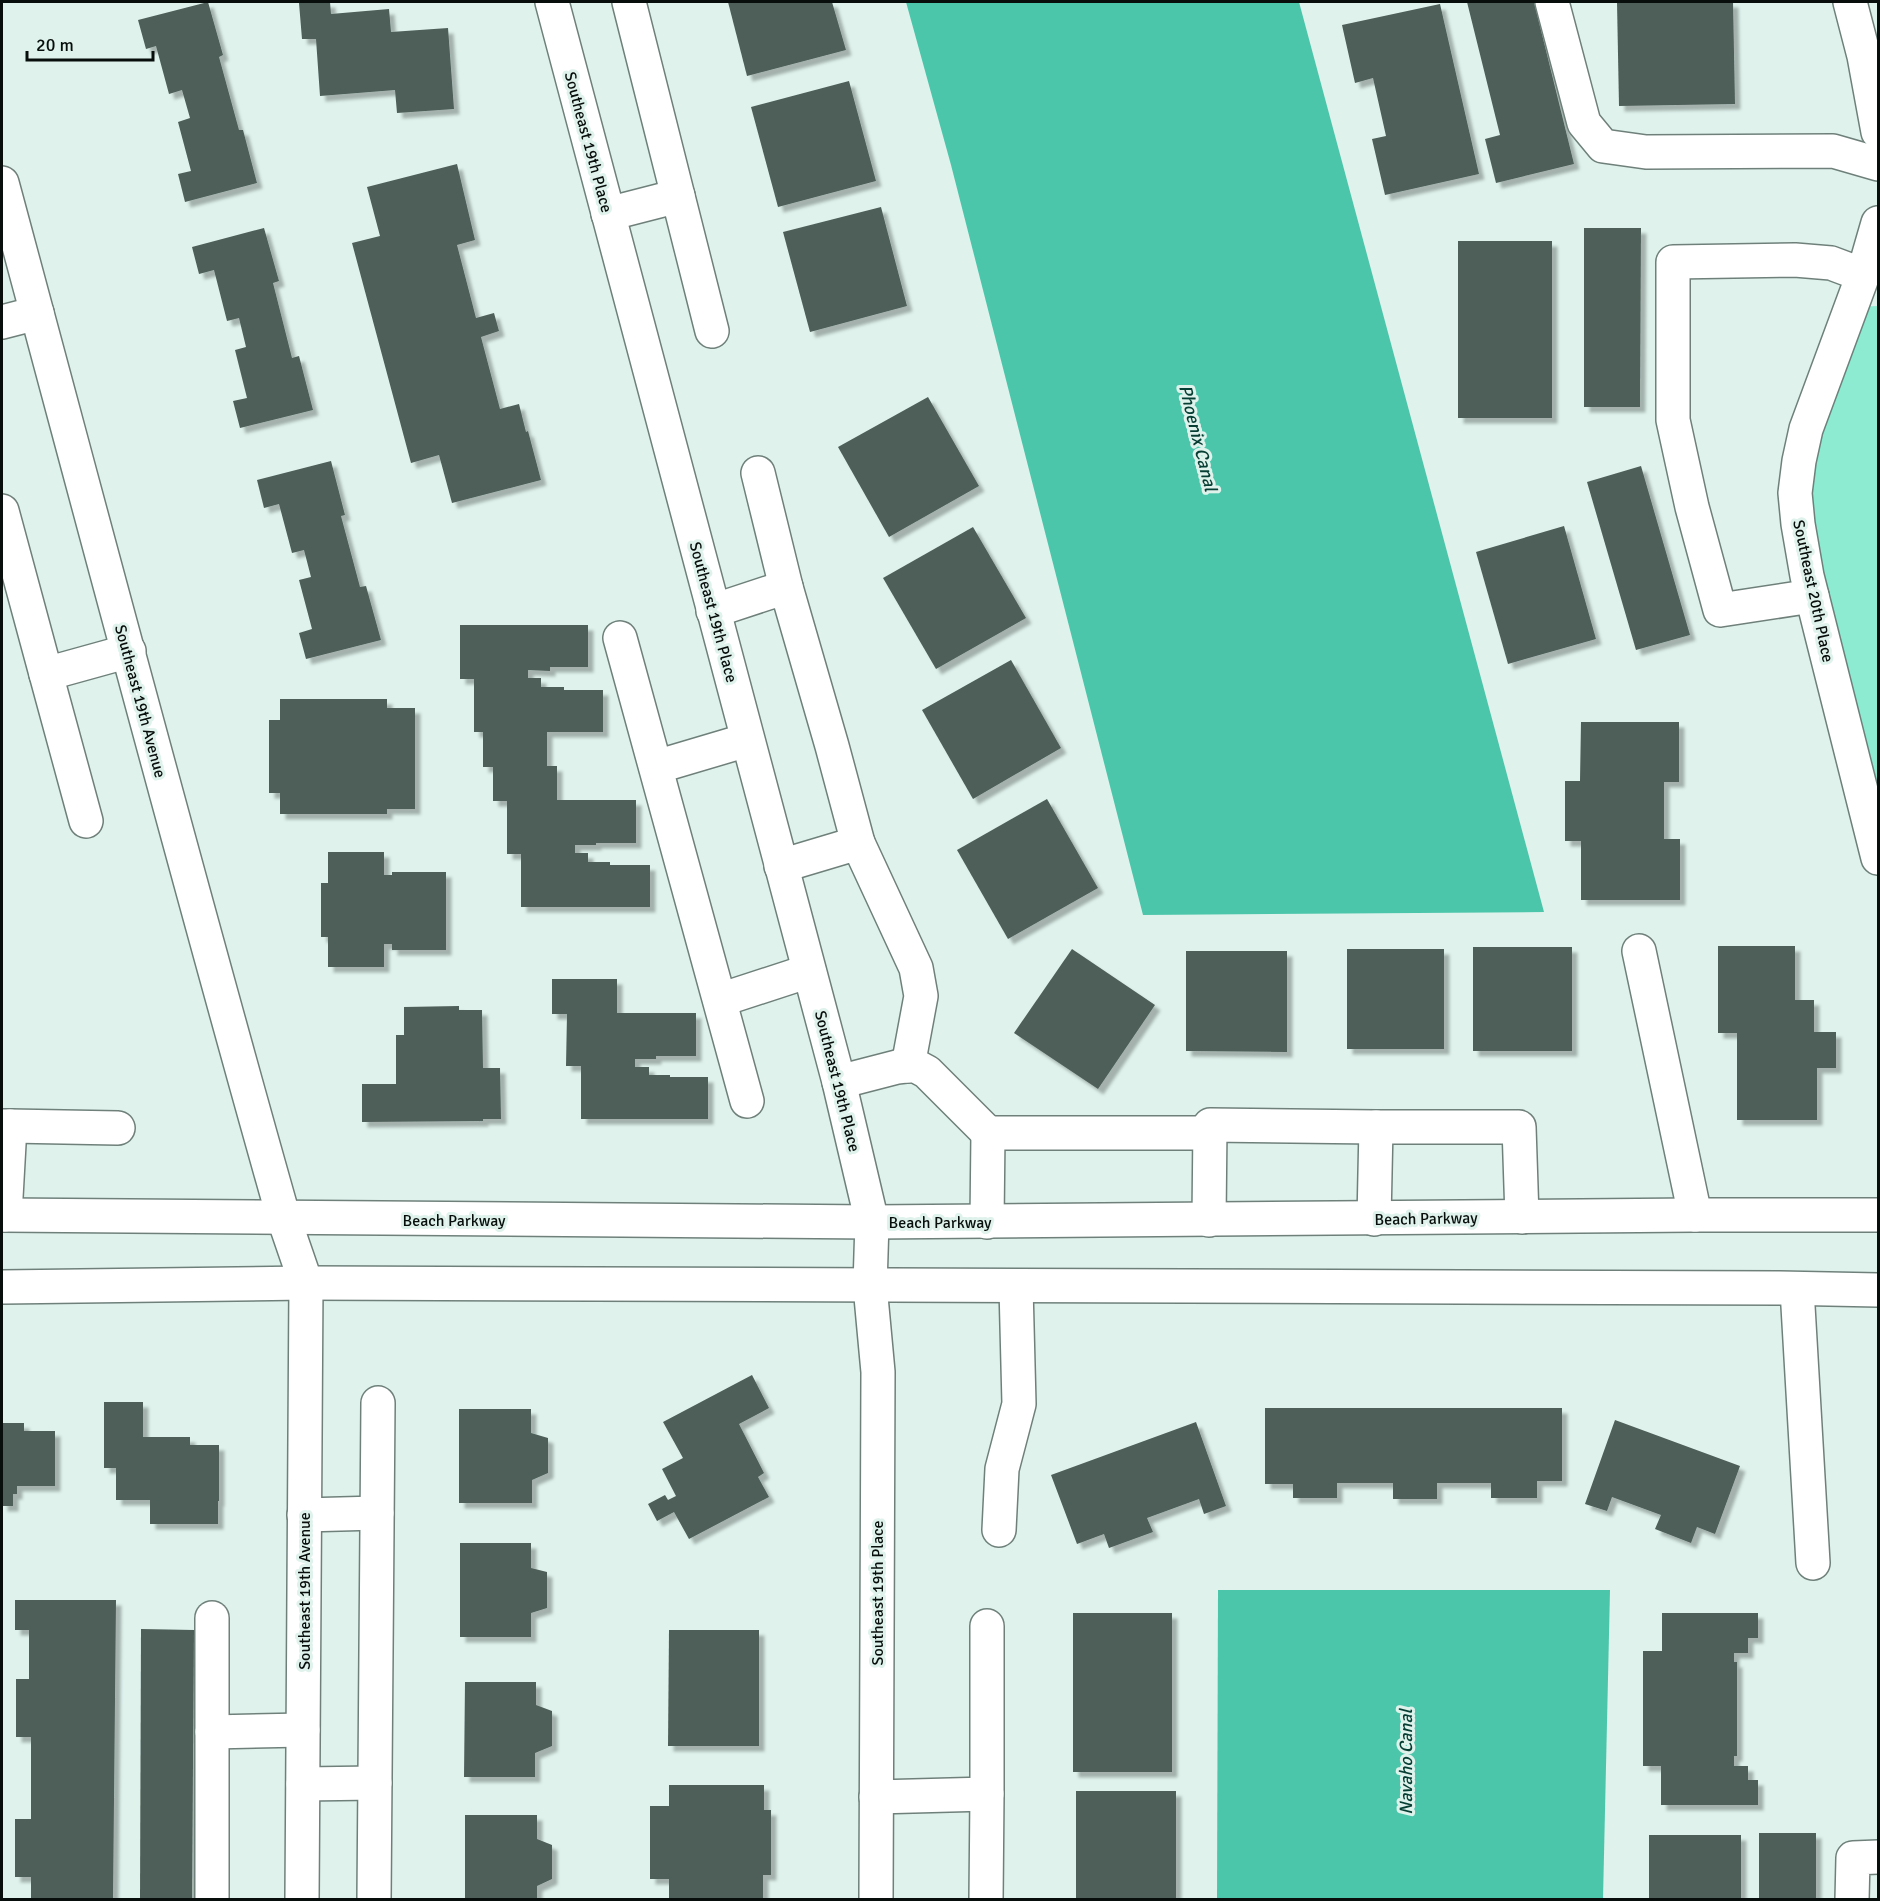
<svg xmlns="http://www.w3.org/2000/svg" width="1880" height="1901" viewBox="0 0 1880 1901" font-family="Signika,sans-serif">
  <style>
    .green { fill: #8debd2 }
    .water { fill: #4cc6aa }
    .building { fill: #4e5e59; filter: url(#shadow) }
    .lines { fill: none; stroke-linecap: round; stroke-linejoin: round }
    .minor-casing { stroke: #6f807b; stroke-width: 36 }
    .minor { stroke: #fff; stroke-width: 33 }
    .labels { text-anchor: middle; stroke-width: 6; stroke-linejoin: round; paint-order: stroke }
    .street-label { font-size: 16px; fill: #080e0c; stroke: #dff2ec }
    .water-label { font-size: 18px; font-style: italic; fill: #063e33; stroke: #dff2ec }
  </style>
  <defs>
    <filter id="shadow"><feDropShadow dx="5.5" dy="5.5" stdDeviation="1.5" flood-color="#0004"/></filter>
  </defs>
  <rect width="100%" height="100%" fill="#dff2ec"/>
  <polygon class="green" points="1878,306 1878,827 1825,649 1806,429 1851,307"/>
  <g class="water">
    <polygon points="906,2 1299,2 1544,912 1143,915 951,165"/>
    <polygon points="1218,1590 1610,1590 1603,1899 1217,1899"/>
  </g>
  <g class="building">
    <polygon points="208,2 223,55 219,57 239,130 243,130 257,183 185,202 178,174 191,171 178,122 190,118 182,90 169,94 156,46 146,49 138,20"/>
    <polygon points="330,2 331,14 389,9 391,32 448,28 454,109 397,113 395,90 320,96 316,39 302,39 299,3"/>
    <polygon points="728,2 832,2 846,50 747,76"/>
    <polygon points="1467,2 1534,2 1574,164 1496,183 1485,139 1500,135"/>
    <polygon points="1617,2 1733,2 1735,104 1619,106"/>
    <polygon points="1440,4 1479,174 1385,195 1372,139 1386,136 1373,78 1355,83 1342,25"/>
    <polygon points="849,81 876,181 778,207 751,107"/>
    <polygon points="457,164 475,240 457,245 476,318 494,313 499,331 481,337 500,409 519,404 526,432 528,431 541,480 452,503 439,455 411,463 352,243 380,236 367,187"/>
    <polygon points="881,207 907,306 810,332 783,232"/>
    <polygon points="264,228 279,281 273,283 292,358 299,356 313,410 240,428 233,401 247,398 235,350 246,347 239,318 227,321 214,270 199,274 192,247"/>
    <polygon points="1584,228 1641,228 1640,407 1584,407"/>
    <rect x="1458" y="241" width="94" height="177"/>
    <polygon points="928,397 979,486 889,537 838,447"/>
    <polygon points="331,461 345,515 341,516 360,587 366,586 381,640 306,659 299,633 312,629 299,580 311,577 304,550 292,553 279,504 264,508 257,480"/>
    <polygon points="1641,466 1690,635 1636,650 1587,482"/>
    <polygon points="1564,526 1596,639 1508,664 1476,552"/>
    <polygon points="973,527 1026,618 936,669 883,578"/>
    <polygon points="460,625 588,625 588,667 550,667 550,671 528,670 528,678 541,678 541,687 564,687 564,690 603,690 603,732 547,732 547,766 557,766 557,800 636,800 636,843 596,843 596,845 575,845 575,853 588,853 588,862 610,862 610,865 650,865 650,907 521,907 521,854 507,854 507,801 493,801 493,767 483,767 483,732 474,732 474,679 460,679"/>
    <polygon points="1011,660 1061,748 973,799 922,710"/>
    <polygon points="280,699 387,699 387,708 415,708 415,809 387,809 387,814 280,814 280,793 269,793 269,720 280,720"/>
    <polygon points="1581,722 1679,722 1679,782 1664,782 1664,839 1680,839 1680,900 1581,900 1581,841 1565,841 1565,781 1580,781"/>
    <polygon points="1047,799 1098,888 1008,939 957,850"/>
    <polygon points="328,852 384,852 384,875 392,875 392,872 446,872 446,950 392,950 392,944 384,944 384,967 328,967 328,937 321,937 321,883 328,883"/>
    <polygon points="1718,946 1795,946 1795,1000 1814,1000 1814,1032 1836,1032 1836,1068 1817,1068 1817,1120 1737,1120 1737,1033 1718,1033"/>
    <rect x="1473" y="947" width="99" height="104"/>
    <polygon points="1072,949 1155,1005 1098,1089 1014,1033"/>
    <rect x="1347" y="949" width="97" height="100"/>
    <polygon points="1186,951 1287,951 1287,1052 1186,1051"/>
    <polygon points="552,979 617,979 617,1013 696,1013 696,1056 656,1056 656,1059 635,1059 635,1067 649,1067 649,1075 670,1075 670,1077 708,1077 708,1119 581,1119 581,1066 566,1066 567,1014 552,1014"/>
    <polygon points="459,1006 459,1010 482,1010 483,1068 500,1068 501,1119 483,1119 483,1121 362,1122 362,1084 396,1084 396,1035 404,1035 404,1007"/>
    <polygon points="752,1375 769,1408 739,1424 764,1473 758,1477 769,1497 689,1539 674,1512 657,1521 648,1504 665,1495 668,1500 676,1496 662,1469 683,1458 663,1422"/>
    <polygon points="104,1402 143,1402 143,1437 190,1437 190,1445 219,1445 219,1501 218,1501 218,1524 150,1524 150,1500 116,1500 116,1468 104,1468"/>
    <polygon points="1265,1408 1562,1408 1562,1481 1537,1481 1537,1498 1491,1498 1491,1483 1437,1483 1437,1499 1393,1499 1393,1483 1337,1483 1337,1498 1293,1498 1293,1484 1265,1484"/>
    <polygon points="459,1409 531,1409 531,1433 548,1438 548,1473 532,1480 532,1503 459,1503"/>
    <polygon points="1615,1420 1740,1466 1715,1534 1697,1527 1691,1543 1655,1529 1661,1515 1612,1497 1607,1511 1585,1504"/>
    <polygon points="1196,1422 1226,1506 1204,1514 1199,1499 1147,1518 1153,1532 1109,1548 1104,1534 1077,1544 1051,1475"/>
    <polygon points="2,1423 24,1423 24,1431 55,1431 55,1486 17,1486 17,1494 13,1494 13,1506 2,1506"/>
    <polygon points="460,1543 531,1543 531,1568 547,1572 547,1608 531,1613 531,1637 460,1637"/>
    <polygon points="15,1600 116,1600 113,1900 31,1900 31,1877 15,1877 15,1819 31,1819 31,1737 16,1737 16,1679 29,1679 29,1630 15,1630"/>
    <rect x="1073" y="1613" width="99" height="159"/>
    <polygon points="1662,1613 1758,1613 1758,1638 1748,1638 1748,1653 1734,1653 1734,1662 1737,1662 1737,1756 1734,1756 1734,1766 1748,1766 1748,1780 1758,1780 1758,1805 1661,1805 1661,1766 1643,1766 1643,1651 1662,1651"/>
    <polygon points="141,1629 194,1630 192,1900 140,1900"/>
    <polygon points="669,1630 759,1630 759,1746 668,1746"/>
    <polygon points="465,1682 536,1682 536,1705 552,1711 552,1746 535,1753 535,1777 464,1777"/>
    <polygon points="669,1785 764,1785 764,1810 771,1810 771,1875 763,1875 763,1900 669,1900 669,1879 650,1879 650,1806 669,1806"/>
    <rect x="1076" y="1791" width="100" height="109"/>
    <polygon points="465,1815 537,1815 537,1839 552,1845 552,1879 537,1886 537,1900 465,1900"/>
    <rect x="1759" y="1833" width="57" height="67"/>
    <rect x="1649" y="1835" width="92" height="65"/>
  </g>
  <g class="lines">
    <defs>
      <g id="minor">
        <polyline points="552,2 839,1082 872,1222 870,1286 878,1372 876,1900"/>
        <polyline points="629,2 712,331"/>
        <polyline points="1552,2 1584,123 1603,146 1646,152 1833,151 1878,164"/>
        <polyline points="1850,2 1864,56 1878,132"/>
        <path d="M2 183C95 528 186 874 284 1219L306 1283 302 1900"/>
        <polyline points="608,214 678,196"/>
        <polyline points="1878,223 1863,275 1806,429 1799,461 1795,493 1798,524 1807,576 1878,858"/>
        <polyline points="2,322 37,313"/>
        <polyline points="758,473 786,587"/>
        <polyline points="2,511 46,674 129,651"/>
        <polyline points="1812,596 1720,610 1692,507 1673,420 1673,262 1795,260 1831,263 1863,275"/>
        <polyline points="713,611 786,587 832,746 858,843"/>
        <polyline points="620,638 747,1101"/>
        <polyline points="46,674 86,821"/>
        <polyline points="656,767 747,740"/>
        <polyline points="781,866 858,843 916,968 921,996 908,1066"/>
        <polyline points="1639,951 1695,1215"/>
        <polyline points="720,1000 809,971"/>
        <polyline points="839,1082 897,1067 914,1065 927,1072 988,1133"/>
        <polyline points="2,1126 10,1126 5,1215"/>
        <polyline points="10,1126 118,1128"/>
        <polyline points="2,1215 872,1222 1695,1215 1878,1215"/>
        <polyline points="1374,1219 1376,1127 1519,1127 1522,1217"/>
        <polyline points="1209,1220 1210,1125 1376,1127"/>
        <polyline points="987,1222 988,1133 1210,1133"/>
        <polyline points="2,1287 306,1283 1780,1288 1878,1290"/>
        <polyline points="1797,1289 1813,1563"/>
        <polyline points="304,1515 377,1513"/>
        <polyline points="999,1530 1002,1469 1019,1404 1016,1287"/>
        <polyline points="212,1618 212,1900"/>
        <polyline points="212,1732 303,1730"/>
        <polyline points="303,1784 375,1783"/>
        <polyline points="876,1797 987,1794 987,1626"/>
        <polyline points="374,1900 378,1403"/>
        <polyline points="986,1900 987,1794"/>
        <polyline points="1852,1900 1853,1858 1878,1857"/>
      </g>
    </defs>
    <use href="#minor" class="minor-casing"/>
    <use href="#minor" class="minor"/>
  </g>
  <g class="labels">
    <g class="street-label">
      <text transform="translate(589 142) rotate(75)" y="6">Southeast 19th Place</text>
      <text transform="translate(1814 591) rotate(78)" y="6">Southeast 20th Place</text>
      <text transform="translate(714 612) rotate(75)" y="6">Southeast 19th Place</text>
      <text transform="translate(141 701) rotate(75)" y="6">Southeast 19th Avenue</text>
      <text transform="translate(838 1081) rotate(76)" y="6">Southeast 19th Place</text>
      <text transform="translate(1426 1218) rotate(-1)" y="6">Beach Parkway</text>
      <text x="454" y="1226">Beach Parkway</text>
      <text x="940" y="1228">Beach Parkway</text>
      <text transform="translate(304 1591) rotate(-90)" y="6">Southeast 19th Avenue</text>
      <text transform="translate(877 1593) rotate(-90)" y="6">Southeast 19th Place</text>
    </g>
    <g class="water-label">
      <text transform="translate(1198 438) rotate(76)" y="6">Phoenix Canal</text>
      <text transform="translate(1406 1762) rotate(-90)" y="6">Navaho Canal</text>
    </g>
  </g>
  <rect width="1880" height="1901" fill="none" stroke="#080e0c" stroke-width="6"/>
  <path d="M27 51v9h126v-9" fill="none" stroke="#080e0c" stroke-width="3"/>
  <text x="36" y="51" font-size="18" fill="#080e0c" stroke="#dff2ec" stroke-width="4.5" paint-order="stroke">20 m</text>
</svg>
